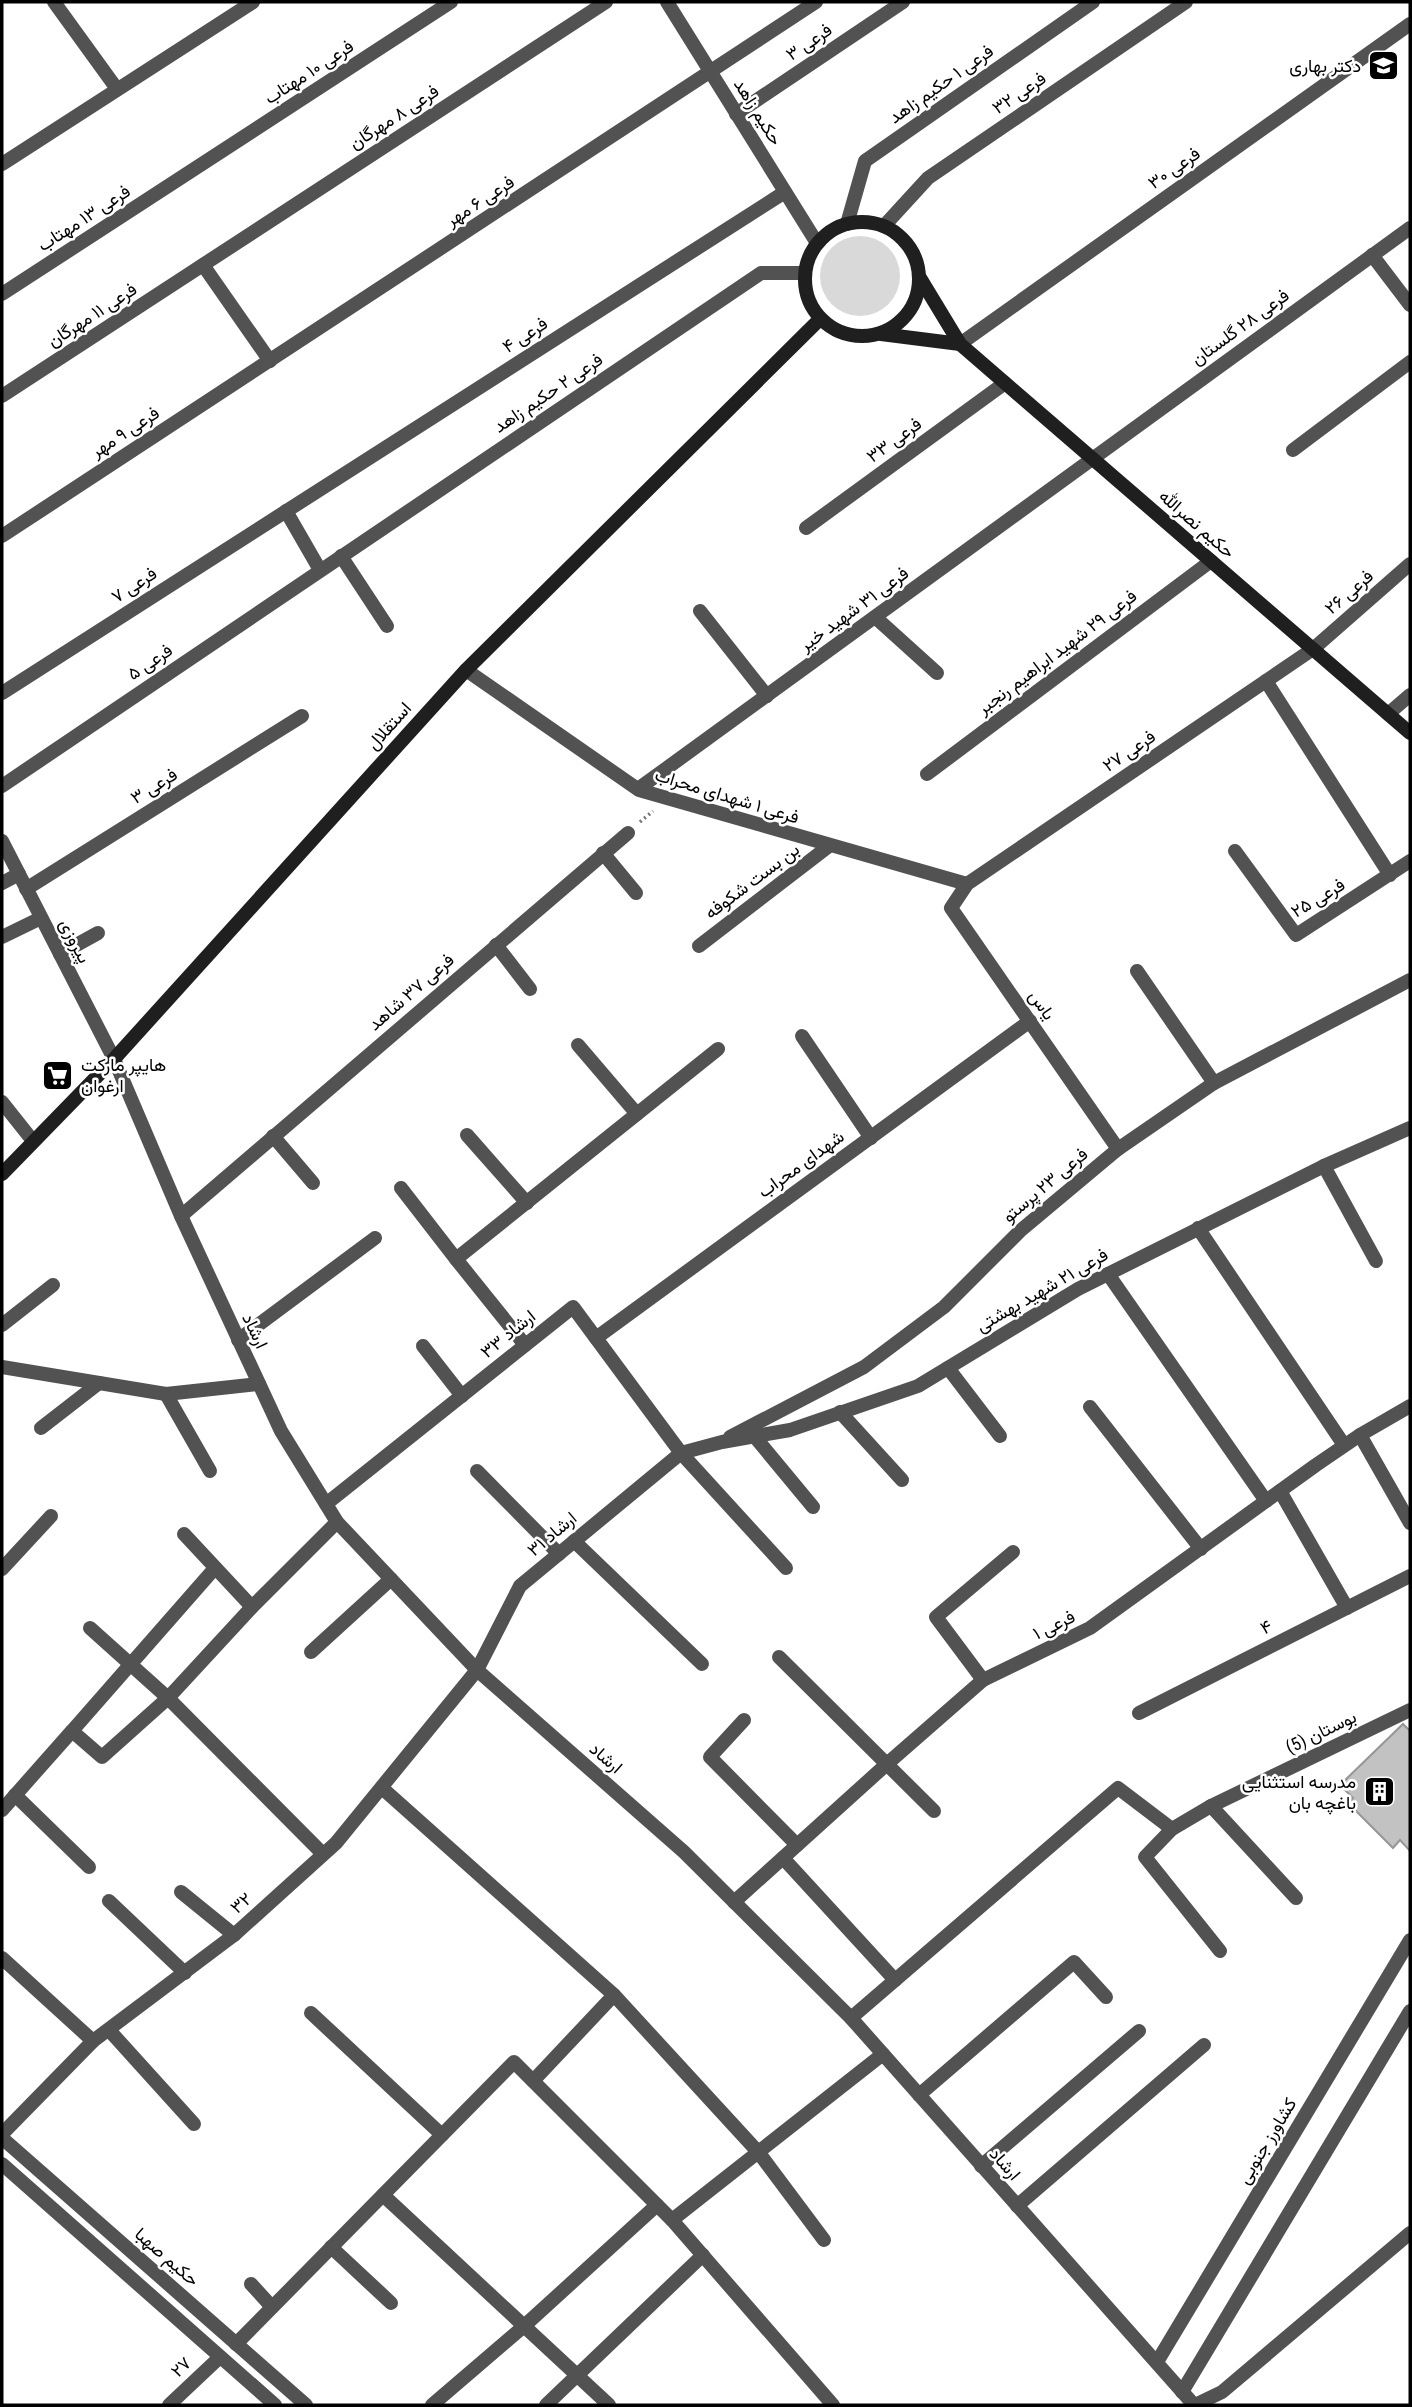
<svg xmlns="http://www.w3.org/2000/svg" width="1412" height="2407" viewBox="0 0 1412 2407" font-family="'Roboto Condensed',Vazirmatn,sans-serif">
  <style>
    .green { fill: #d9d9d9 }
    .building { fill: #c2c2c2; stroke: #969696; stroke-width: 2 }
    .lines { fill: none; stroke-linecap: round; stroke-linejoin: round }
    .path { stroke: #747474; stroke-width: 3.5; stroke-dasharray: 2 3.5; stroke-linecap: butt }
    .minor { stroke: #525252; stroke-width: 14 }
    .tertiary { stroke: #525252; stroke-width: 14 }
    .secondary { stroke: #1f1f1f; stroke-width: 14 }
    .labels { text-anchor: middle; stroke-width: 5; stroke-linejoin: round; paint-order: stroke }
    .street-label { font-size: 18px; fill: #000; stroke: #fff }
    .poi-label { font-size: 18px; fill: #000; stroke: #fff; text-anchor: end }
  </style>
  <rect width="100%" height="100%" fill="#fff"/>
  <circle class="green" cx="860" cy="276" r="40"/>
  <polygon class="building" points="1403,1724 1410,1731 1410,1851 1400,1840 1393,1848 1348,1803 1353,1798 1340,1785"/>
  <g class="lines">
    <polyline class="path" points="640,822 653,811"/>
    <g class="minor">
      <polyline points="54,2 117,89"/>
      <polyline points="736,114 903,2"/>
      <polyline points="2,164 253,2"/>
      <polyline points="847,224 865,161 1093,2"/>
      <polyline points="884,226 928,178 1186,2"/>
      <polyline points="1372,255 1410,305"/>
      <polyline points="203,265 270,361"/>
      <polyline points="2,294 451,2"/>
      <polyline points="960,344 1410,24"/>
      <polyline points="2,396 606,2"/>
      <polyline points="1293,450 1410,362"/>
      <polyline points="286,511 320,570"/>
      <polyline points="806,528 1005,383"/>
      <polyline points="2,536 816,2"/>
      <polyline points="341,556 387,626"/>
      <polyline points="700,611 767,696"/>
      <polyline points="875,617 937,673"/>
      <polyline points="466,670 639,790 967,884"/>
      <polyline points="1266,681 1390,875"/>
      <polyline points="2,693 785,192"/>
      <polyline points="1388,714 1410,695"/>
      <polyline points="927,774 1211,561"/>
      <polyline points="2,786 761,273 805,273"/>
      <polyline points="638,789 1410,228"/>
      <polyline points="1235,851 1296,935 1410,861"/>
      <polyline points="603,853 636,893"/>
      <polyline points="2,883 19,874"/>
      <polyline points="26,889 302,716"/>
      <polyline points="2,937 41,918"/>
      <polyline points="496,945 530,989"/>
      <polyline points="699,946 829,846"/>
      <polyline points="60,954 98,933"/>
      <polyline points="1137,971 1214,1083"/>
      <polyline points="802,1036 871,1138"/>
      <polyline points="578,1045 637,1114"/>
      <polyline points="2,1102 33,1141"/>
      <polyline points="467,1135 527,1203"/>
      <polyline points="273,1136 313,1183"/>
      <polyline points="1118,1149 951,908 967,884 1313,649 1410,564"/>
      <polyline points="1324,1166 1376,1261"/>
      <polyline points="401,1188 456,1259"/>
      <polyline points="181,1216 628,833"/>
      <polyline points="1198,1228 1344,1445"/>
      <polyline points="1108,1274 1266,1501"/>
      <polyline points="2,1325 53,1285"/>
      <polyline points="596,1338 1030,1021"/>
      <polyline points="238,1340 375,1238"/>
      <polyline points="525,1345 456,1259 718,1049"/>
      <polyline points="423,1346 462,1396"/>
      <polyline points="2,1367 166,1394 259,1384"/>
      <polyline points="948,1368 1000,1436"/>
      <polyline points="166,1394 210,1471"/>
      <polyline points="1090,1407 1201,1549"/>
      <polyline points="840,1412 902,1480"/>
      <polyline points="41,1428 99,1383"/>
      <polyline points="750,1431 813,1507"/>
      <polyline points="1360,1435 1410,1523"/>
      <polyline points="730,1437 864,1367 944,1307 1020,1231 1118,1149 1214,1083 1410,980"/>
      <polyline points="477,1471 559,1554"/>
      <polyline points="1280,1491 1347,1608"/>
      <polyline points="326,1504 573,1307 681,1453 786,1568"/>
      <polyline points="184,1534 252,1607"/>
      <polyline points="574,1541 702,1664"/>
      <polyline points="2,1569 51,1516"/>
      <polyline points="90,1628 168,1698 323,1854"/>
      <polyline points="311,1652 391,1579"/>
      <polyline points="779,1657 934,1811"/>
      <polyline points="983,1680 936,1617 1013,1552"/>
      <polyline points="1139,1713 1410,1576"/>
      <polyline points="744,1720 710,1757 797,1845"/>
      <polyline points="72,1731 215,1568"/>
      <polyline points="382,1788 614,1995 759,2153 824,2240"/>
      <polyline points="15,1795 89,1867"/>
      <polyline points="1211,1806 1296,1898"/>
      <polyline points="2,1810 72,1731 102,1757 168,1698 252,1607 337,1522"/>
      <polyline points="783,1858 895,1980"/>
      <polyline points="181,1892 234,1935"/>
      <polyline points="109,1901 185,1973"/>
      <polyline points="734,1902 888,1763 983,1680 1090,1628 1316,1465 1360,1435 1410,1406"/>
      <polyline points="1220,1951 1145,1857 1172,1829 1211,1806 1410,1710"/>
      <polyline points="2,1958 93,2041"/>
      <polyline points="311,2013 442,2135"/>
      <polyline points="851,2018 1118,1788 1172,1829"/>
      <polyline points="109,2030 194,2124"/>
      <polyline points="533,2081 614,1995"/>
      <polyline points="919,2095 1074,1962 1106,1997"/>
      <polyline points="2,2134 93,2041 234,1935 336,1843 477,1670 520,1586 681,1453 722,1442 790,1430 918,1386 1078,1289 1324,1166 1410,1128"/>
      <polyline points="981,2166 1139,2031"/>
      <polyline points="383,2195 609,2405"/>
      <polyline points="1017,2206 1204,2045"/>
      <polyline points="672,2220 883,2054"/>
      <polyline points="331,2247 391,2303"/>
      <polyline points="251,2284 272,2307"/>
      <polyline points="236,2344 514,2062 672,2220 833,2405"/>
      <polyline points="169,2405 220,2357"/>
      <polyline points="432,2405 523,2327 657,2205"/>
      <polyline points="546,2405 703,2255"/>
      <polyline points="1195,2405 1222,2392 1410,2233"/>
    </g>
    <g class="tertiary">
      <polyline points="667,2 817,243"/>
      <polyline points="2,841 114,1059 181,1216 281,1431 337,1522 477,1670 684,1852 851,2018 1194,2405"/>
      <polyline points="2,2138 306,2405"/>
      <polyline points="2,2164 275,2405"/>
      <polyline points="1157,2362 1410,1940"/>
      <polyline points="1182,2392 1410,2011"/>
    </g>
    <g class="secondary">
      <circle cx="862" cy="279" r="57"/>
      <polyline points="920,278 960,344 1410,733"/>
      <polyline points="881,334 960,344"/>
      <polyline points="2,1174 114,1059 466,670 820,319"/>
    </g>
  </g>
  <defs>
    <symbol id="school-square" viewBox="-11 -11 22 22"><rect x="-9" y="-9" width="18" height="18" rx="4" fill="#000" stroke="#fff"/><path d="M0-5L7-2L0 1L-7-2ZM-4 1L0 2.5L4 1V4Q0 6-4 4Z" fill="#fff"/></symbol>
    <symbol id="supermarket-square" viewBox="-11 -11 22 22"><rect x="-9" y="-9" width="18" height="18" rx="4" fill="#000" stroke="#fff"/><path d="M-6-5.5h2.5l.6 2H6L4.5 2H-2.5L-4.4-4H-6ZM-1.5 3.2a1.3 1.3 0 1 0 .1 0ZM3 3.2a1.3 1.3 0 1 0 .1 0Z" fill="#fff"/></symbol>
    <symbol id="building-square" viewBox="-11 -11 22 22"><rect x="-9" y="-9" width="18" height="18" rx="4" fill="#000" stroke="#fff"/><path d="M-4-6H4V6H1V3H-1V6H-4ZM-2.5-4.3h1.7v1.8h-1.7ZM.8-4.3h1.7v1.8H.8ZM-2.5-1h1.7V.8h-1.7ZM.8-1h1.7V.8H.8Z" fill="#fff"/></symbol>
  </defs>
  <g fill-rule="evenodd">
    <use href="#school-square" x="1366" y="48" width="35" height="35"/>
    <use href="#supermarket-square" x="40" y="1058" width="35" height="35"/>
    <use href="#building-square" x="1362" y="1774" width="35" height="35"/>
  </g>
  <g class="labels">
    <g class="street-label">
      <text transform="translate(809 42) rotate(-34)" y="6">فرعی ۳</text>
      <text transform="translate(309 72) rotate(-33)" y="6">فرعی ۱۰ مهتاب</text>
      <text transform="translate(941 84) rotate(-35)" y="6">فرعی ۱ حکیم زاهد</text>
      <text transform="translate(1019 93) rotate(-34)" y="6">فرعی ۳۲</text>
      <text transform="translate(758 112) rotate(58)" y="6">حکیم زاهد</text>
      <text transform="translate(394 117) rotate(-33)" y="6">فرعی ۸ مهرگان</text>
      <text transform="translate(1174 168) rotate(-35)" y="6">فرعی ۳۰</text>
      <text transform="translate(480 201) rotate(-33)" y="6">فرعی ۶ مهر</text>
      <text transform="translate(84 218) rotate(-33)" y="6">فرعی ۱۳ مهتاب</text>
      <text transform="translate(92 315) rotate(-33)" y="6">فرعی ۱۱ مهرگان</text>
      <text transform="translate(1240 327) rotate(-36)" y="6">فرعی ۲۸ گلستان</text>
      <text transform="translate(525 335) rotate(-33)" y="6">فرعی ۴</text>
      <text transform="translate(548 393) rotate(-34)" y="6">فرعی ۲ حکیم زاهد</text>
      <text transform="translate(125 432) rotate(-33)" y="6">فرعی ۹ مهر</text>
      <text transform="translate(894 440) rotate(-36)" y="6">فرعی ۳۳</text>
      <text transform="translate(1197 524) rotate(41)" y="6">حکیم نصرالله</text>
      <text transform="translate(134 585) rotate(-33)" y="6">فرعی ۷</text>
      <text transform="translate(1349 592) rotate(-41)" y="6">فرعی ۲۶</text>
      <text transform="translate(854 609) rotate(-36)" y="6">فرعی ۳۱ شهید خیر</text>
      <text transform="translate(1057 652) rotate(-37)" y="6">فرعی ۲۹ شهید ابراهیم رنجبر</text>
      <text transform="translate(150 662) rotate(-34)" y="6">فرعی ۵</text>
      <text transform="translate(389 726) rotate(-48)" y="6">استقلال</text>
      <text transform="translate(1129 751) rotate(-34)" y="6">فرعی ۲۷</text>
      <text transform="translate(154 786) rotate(-32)" y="6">فرعی ۳</text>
      <text transform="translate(727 796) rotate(17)" y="6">فرعی ۱ شهدای محراب</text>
      <text transform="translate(752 881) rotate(-37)" y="6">بن بست شکوفه</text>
      <text transform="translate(1318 898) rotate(-31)" y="6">فرعی ۲۵</text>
      <text transform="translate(75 941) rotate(63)" y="6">پیروزی</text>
      <text transform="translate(411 992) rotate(-41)" y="6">فرعی ۳۷ شاهد</text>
      <text transform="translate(1042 1005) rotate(55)" y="6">یاس</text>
      <text transform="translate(801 1164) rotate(-36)" y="6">شهدای محراب</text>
      <text transform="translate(1045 1185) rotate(-40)" y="6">فرعی ۲۳ پرستو</text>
      <text transform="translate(1042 1290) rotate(-30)" y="6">فرعی ۲۱ شهید بهشتی</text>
      <text transform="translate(255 1331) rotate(65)" y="6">ارشاد</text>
      <text transform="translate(508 1334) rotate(-39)" y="6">ارشاد ۳۳</text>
      <text transform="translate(552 1534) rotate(-40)" y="6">ارشاد ۳۱</text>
      <text transform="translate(1054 1625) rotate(-26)" y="6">فرعی ۱</text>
      <text transform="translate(1266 1627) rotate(-27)" y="6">۴</text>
      <text transform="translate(1321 1732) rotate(-26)" y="6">بوستان (5)</text>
      <text transform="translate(606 1758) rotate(41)" y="6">ارشاد</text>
      <text transform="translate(241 1903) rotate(-42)" y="6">۳۲</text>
      <text transform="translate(1267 2141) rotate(-59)" y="6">کشاورز جنوبی</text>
      <text transform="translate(1005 2164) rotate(49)" y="6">ارشاد</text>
      <text transform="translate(167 2257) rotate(41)" y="6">حکیم صهبا</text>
      <text transform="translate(181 2367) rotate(-44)" y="6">۲۷</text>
    </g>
    <g class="poi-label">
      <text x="1361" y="72">دکتر بهاری</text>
      <text x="81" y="1071" text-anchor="start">هایپر مارکت<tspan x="81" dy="21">ارغوان</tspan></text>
      <text x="1356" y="1788">مدرسه استثنایی<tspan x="1356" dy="21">باغچه بان</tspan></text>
    </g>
  </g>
  <rect width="1412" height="2407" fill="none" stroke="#000000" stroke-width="7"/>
</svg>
